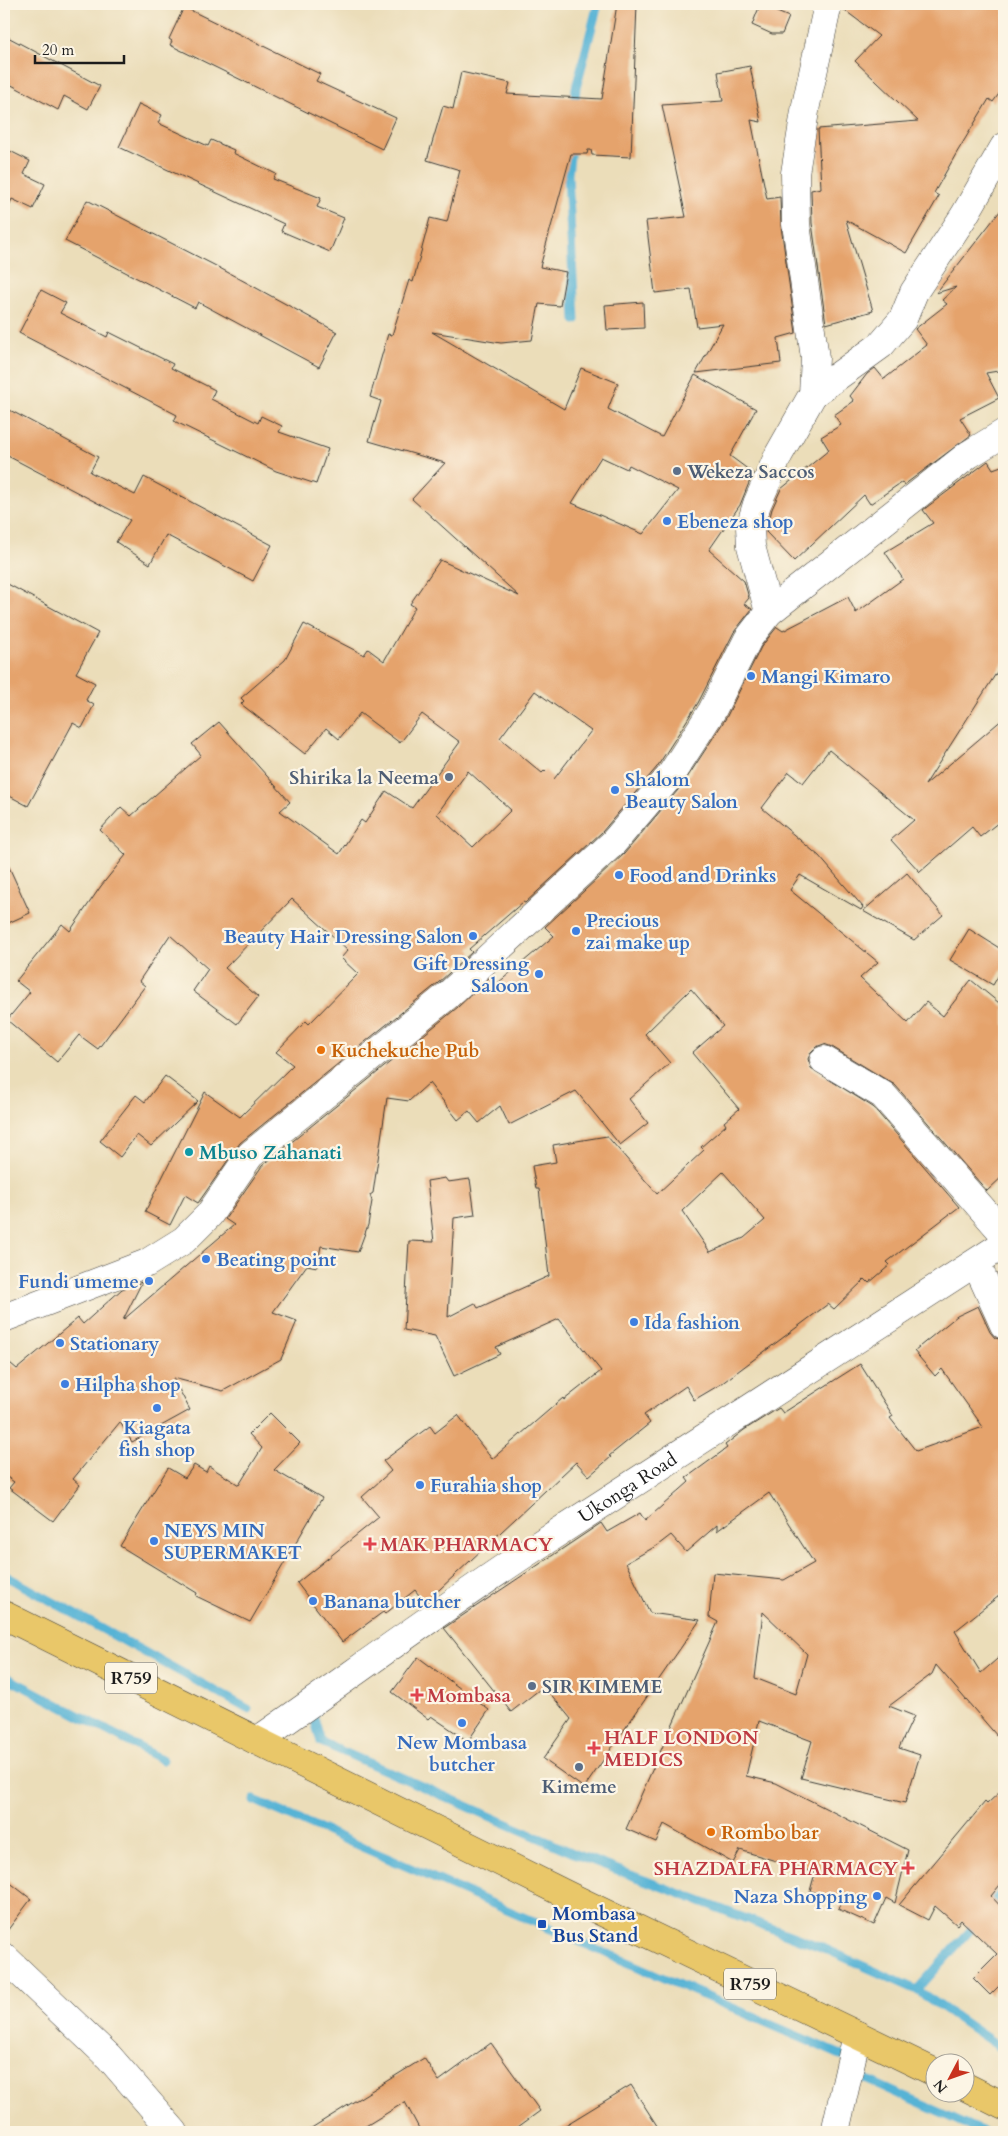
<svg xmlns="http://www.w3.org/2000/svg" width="1008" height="2136" viewBox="0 0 1008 2136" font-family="Cardo,serif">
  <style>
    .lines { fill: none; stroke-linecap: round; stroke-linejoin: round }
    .stream { stroke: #57b3d5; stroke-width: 9 }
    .building { fill: #e5a36c; fill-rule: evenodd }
    .minor-casing { stroke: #3b3934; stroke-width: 29 }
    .major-casing { stroke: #3b3934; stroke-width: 29 }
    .minor { stroke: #fff; stroke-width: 28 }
    .major { stroke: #e9c769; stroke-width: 28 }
    .service-dot { fill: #5c6f8a; stroke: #fcf5e5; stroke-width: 2 }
    .shop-dot { fill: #3f7fe0; stroke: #fcf5e5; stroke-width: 2 }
    .food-dot { fill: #e8710a; stroke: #fcf5e5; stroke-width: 2 }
    .culture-dot { fill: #0f9aa8; stroke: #fcf5e5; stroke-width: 2 }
    .health-dot { fill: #e0444e; stroke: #fcf5e5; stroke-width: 2 }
    .transit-dot { fill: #1a4fb4; stroke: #fcf5e5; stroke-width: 2 }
    .labels { text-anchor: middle; stroke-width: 4.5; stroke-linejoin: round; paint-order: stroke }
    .shield { fill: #fcf5e5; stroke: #5f5d58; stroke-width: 1 }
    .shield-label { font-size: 18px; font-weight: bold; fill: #1c1c1c }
    .service-label { font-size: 19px; font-weight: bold; fill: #4e5e75; stroke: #fcf5e5; text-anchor: start }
    .shop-label { font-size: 19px; font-weight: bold; fill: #366cbe; stroke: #fcf5e5; text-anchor: start }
    .food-label { font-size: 19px; font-weight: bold; fill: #c56008; stroke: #fcf5e5; text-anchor: start }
    .culture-label { font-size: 19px; font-weight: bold; fill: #0d838f; stroke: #fcf5e5; text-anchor: start }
    .street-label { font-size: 19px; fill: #1c1c1c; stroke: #fcf5e5 }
    .health-label { font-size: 19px; font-weight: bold; fill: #be3a42; stroke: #fcf5e5; text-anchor: start }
    .transit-label { font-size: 19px; font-weight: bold; fill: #164399; stroke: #fcf5e5; text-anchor: start }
  </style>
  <rect width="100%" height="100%" fill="#fcf5e5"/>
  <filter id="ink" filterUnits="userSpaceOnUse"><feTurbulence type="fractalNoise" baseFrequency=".02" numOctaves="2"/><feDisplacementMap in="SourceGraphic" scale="10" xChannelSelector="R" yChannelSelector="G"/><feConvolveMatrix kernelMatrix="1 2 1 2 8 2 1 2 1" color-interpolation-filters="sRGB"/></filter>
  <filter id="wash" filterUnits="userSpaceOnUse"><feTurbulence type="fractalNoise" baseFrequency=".0096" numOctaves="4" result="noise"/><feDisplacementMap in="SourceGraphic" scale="20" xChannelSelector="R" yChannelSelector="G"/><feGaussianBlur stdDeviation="1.12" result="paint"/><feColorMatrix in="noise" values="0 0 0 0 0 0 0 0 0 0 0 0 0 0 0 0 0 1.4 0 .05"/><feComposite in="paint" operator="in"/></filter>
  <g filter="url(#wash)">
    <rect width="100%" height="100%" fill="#ebddb9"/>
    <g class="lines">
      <g class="stream">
        <polyline points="574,108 576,88 598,4"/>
        <polyline points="571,148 568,174 575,320"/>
        <polyline points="4,1575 248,1709"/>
        <polyline points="4,1676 163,1760"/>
        <polyline points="317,1709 313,1714 321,1742 578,1855 821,1947 917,1990 1004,2050"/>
        <polyline points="254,1800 850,2059 865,2079 983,2132"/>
        <polyline points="988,1909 1004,1891"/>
        <polyline points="917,1990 978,1921"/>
      </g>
    </g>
    <g id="blocks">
      <g class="building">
        <path d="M617 4H637L631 157 592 155 591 150H588L587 154H571L540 267 566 272 560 306 539 304 532 340 501 343 432 332 564 409 581 368 618 383 608 409 662 437 695 375 756 409 730 456 753 473 740 505 709 550 744 581 749 598 744 604 752 609 734 632 698 703 657 767 602 832 525 903 523 902 469 949 472 952 438 983 240 1143 198 1203 185 1195 170 1225 145 1212 205 1092 240 1117 293 1065 276 1052 306 1021 309 1024 358 974 341 958 348 950 292 899 225 968 258 997 237 1024 193 991 208 969 170 935 139 981 145 986 98 1049 79 1035 57 1062 7 1020 30 992 16 981 62 924 70 931 101 886 126 855 100 830 121 807 131 816 201 755 192 744 219 722 290 802 280 811 339 854 361 820 365 823 386 791 412 808 460 742 422 714 400 743 360 713 339 739 326 728 305 754 241 704 244 701 241 698 285 660 304 624 364 655 368 649 384 661 415 607 410 604 440 560 519 596 412 499 445 463 369 441 381 401 370 397 388 334 392 335 409 280 413 282 430 218 447 222 460 170 427 160 443 106 453 109 461 72 510 83 507 94 602 99ZM601 457 627 469 629 465 678 490 643 534 572 503ZM535 691 591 731 554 779 545 770 542 773 500 738ZM468 771 511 810 473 847 437 814Z"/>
        <polygon points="843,4 1004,4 1004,87 993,102 989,99 956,154 934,193 939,196 906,253 846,220 873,311 826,324 812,223 811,190 821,188 818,129 918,121 855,61 879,36 843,9"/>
        <polygon points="760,5 789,17 782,34 772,34 752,25"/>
        <polygon points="184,7 320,74 316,81 396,118 382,149 170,45 172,41 169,39"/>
        <polygon points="4,35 100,86 88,109 64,96 58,110 4,81"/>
        <polygon points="750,66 761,122 751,120 767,199 780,197 781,226 796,333 778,338 781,363 696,373 723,324 697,327 691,289 655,293 646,221 686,217 662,105 723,101 718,72"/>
        <polygon points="139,104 162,115 158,123 208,146 211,140 234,150 233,153 276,174 273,179 321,198 317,207 344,218 330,252 281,231 284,224 119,147"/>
        <polygon points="4,148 30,161 24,174 45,184 33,209 12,199 4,217"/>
        <polygon points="87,200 216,266 337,332 319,367 198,302 195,308 65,241"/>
        <polygon points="1004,206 1004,370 986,373 999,398 960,418 971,435 904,485 902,482 870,504 864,495 794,561 766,532 772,509 781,489 829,450 821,437 841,425 834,415 854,401 850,396 867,374 875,368 884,379 927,345 915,329 947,304 942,300 956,287 936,293"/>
        <polygon points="41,290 66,303 60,313 107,337 109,332 173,364 171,368 215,390 211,399 258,423 261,416 282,426 279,432 328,449 316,484 276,471 174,421 177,415 19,333"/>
        <polygon points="643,302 644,328 607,330 605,305"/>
        <polygon points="4,407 98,457 90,472 135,495 144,477 272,545 253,581 166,535 150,564 116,542 130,520 4,454"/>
        <path d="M988 461 993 469 1004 465V661L925 785 1004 718V818L980 837 972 827 920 872 891 840 914 820 829 750 803 783 789 772 762 808 819 856 863 907 861 910 800 875 790 890 878 962 860 978 908 1023 926 1002 943 1016 971 980 1004 1007V1175L987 1191 895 1085 832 1047 824 1044 816 1047 811 1052 808 1059 811 1068 873 1107 959 1207 887 1262 890 1265 869 1283 865 1279 834 1309 828 1304 721 1384 694 1400 686 1386 644 1415 650 1423 609 1456 611 1457 589 1476 576 1462 425 1603 415 1590 385 1614 383 1612 342 1642 297 1583 379 1517 362 1497 391 1471 383 1461 430 1426 435 1433 458 1415 492 1459 563 1398 564 1400 601 1371 559 1319 496 1347 500 1354 454 1376 435 1336 404 1330 409 1241 434 1242 427 1181 445 1178 448 1182 470 1179 475 1215 454 1218 448 1317 475 1303 478 1308 549 1276 539 1189H536L532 1166 556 1162 553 1145 607 1136 657 1194 704 1150 701 1147 726 1125 724 1122 739 1109 692 1053 723 1026 691 989 645 1034 670 1063 629 1099 648 1123 620 1145 576 1091 509 1125 500 1106 479 1123 469 1111 458 1120 429 1083 409 1101 387 1098 373 1193 370 1195 372 1201 368 1225 358 1252 321 1246 317 1267 307 1265 273 1312 297 1321 281 1359 223 1391 173 1378 190 1410 132 1442 120 1422 73 1479 80 1485 53 1521 9 1488 14 1482 4 1475V1358L17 1369 78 1318 83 1324 122 1289 142 1282 123 1320 234 1225 225 1219 262 1166 458 1007 492 975 498 983 554 936 545 927 624 854 683 784 726 718 761 647 777 627 783 631 848 597 856 613 903 579 885 552 933 523 923 510ZM723 1172 765 1220 744 1238 710 1252 682 1211Z"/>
        <polygon points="4,582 98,633 76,673 95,683 86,700 94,705 82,728 73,723 28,806 4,793"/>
        <polygon points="4,856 30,913 4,925"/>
        <polygon points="907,873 943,915 914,940 863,911"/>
        <polygon points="969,929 1004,951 1004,966 993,985 950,960"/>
        <polygon points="165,1076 198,1101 151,1146 137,1135 120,1157 100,1141 136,1095 145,1102"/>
        <path d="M978 1306 990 1332 995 1338 1004 1340V1592L955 1631 981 1673 1004 1653V1744L936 1665 932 1674 889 1706 914 1716 899 1748 920 1755 905 1803 801 1778 812 1741 759 1721 746 1776 776 1783 908 1850 895 1903 886 1898 874 1925 838 1909 842 1899 810 1891 815 1873 740 1850 733 1863 664 1824 656 1842 626 1829 718 1622 709 1617 713 1573 784 1580 814 1563 769 1493 717 1531V1525L686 1552 671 1535 658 1545 626 1563 650 1613 700 1620 584 1788 543 1759 571 1719 544 1686 511 1712 444 1628 601 1523 607 1532 640 1513 645 1521 689 1482 686 1478 727 1448 725 1445 744 1430 779 1408 783 1413 860 1364 893 1416 890 1418 916 1451 983 1427 942 1369 935 1376 914 1351 957 1316ZM763 1612 807 1654 796 1694 755 1678Z"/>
        <polygon points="270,1413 300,1443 274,1470 322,1498 250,1622 196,1596 197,1593 120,1546 168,1468 185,1478 194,1465 206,1472 209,1466 239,1485 262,1448 249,1434"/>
        <polygon points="418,1657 489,1710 468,1741 431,1716 428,1719 392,1692"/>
        <polygon points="1004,1788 1004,1880 991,1896 1004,1910 1004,1981 990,1995 973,1978 997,1954 961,1920 957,1925 935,1906 928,1920 899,1905 985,1802 987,1804"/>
        <polygon points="4,1878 31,1899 4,1935"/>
        <polygon points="491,2043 540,2111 511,2132 421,2132 405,2102 356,2132 305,2132 424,2058 439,2081"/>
        <polygon points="631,2085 661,2132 554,2132"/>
      </g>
    </g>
  </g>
  <g filter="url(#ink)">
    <use href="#blocks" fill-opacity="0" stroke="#3b3934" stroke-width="1"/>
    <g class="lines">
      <defs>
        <g id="minor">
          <polyline points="813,394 881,345 903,319 914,292 964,216 1004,147"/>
          <polyline points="769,612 751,546 750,527 757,504 779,454 813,394 815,358 796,224 795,173 806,105 828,4"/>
          <polyline points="824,1060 883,1095 1004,1234"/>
          <polyline points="976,1263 1004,1325"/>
          <polyline points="4,1318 147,1263 184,1240 209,1215 250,1155 448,995 613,843 670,776 712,711 748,639 769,612 968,455 1004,433"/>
          <path id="s1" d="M257 1741C346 1679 433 1615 523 1555 683 1450 844 1347 1004 1244"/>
          <polyline points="4,1957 109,2057 174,2132"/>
          <polyline points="835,2132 857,2035"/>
        </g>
        <g id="major">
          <polyline points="4,1615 565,1894 936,2073"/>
          <polyline points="966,2087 1004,2106"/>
        </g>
      </defs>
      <use href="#minor" class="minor-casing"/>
      <use href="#major" class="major-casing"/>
      <use href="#minor" class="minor"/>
      <use href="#major" class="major"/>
    </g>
  </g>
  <g class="service-dot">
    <circle cx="677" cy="471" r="5"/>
    <circle cx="449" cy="777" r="5"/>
    <circle cx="532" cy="1686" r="5"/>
    <circle cx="579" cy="1767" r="5"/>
  </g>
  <g class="shop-dot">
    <circle cx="667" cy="521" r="5"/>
    <circle cx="751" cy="676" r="5"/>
    <circle cx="615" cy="790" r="5"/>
    <circle cx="619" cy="875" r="5"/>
    <circle cx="576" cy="931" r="5"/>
    <circle cx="473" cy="936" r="5"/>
    <circle cx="539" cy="974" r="5"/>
    <circle cx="206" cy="1259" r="5"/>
    <circle cx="149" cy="1281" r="5"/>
    <circle cx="634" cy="1322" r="5"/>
    <circle cx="60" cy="1343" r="5"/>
    <circle cx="65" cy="1384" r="5"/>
    <circle cx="157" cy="1408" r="5"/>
    <circle cx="420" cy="1485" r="5"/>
    <circle cx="154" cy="1541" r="5"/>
    <circle cx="313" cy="1601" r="5"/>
    <circle cx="462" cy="1723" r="5"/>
    <circle cx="877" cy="1896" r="5"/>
  </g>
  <g class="food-dot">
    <circle cx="321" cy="1050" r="5"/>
    <circle cx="711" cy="1832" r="5"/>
  </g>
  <circle class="culture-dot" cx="189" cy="1152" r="5"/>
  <g class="health-dot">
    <path d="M367.5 1536.5h5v5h5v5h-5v5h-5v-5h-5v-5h5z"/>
    <path d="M414.5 1687.5h5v5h5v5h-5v5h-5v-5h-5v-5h5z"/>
    <path d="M591.5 1740.5h5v5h5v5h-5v5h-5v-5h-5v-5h5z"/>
    <path d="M905.5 1860.5h5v5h5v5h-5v5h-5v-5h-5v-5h5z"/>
  </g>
  <rect class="transit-dot" x="537" y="1919" width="10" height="10" rx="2.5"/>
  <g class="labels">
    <g class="shield">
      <rect x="105" y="1662.5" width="52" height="31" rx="4"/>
      <rect x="724" y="1968.5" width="52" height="31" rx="4"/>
    </g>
    <g class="shield-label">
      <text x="131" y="1684">R759</text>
      <text x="750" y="1990">R759</text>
    </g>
    <g class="service-label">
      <text x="687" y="478">Wekeza Saccos</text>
      <text x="439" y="784" text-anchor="end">Shirika la Neema</text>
      <text x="542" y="1693">SIR KIMEME</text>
      <text x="579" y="1793" text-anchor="middle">Kimeme</text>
    </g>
    <g class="shop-label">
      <text x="677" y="528">Ebeneza shop</text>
      <text x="761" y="683">Mangi Kimaro</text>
      <text x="625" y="786">Shalom<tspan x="625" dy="22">Beauty Salon</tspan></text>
      <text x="629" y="882">Food and Drinks</text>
      <text x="586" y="927">Precious<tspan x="586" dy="22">zai make up</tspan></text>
      <text x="463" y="943" text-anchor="end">Beauty Hair Dressing Salon</text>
      <text x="529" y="970" text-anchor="end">Gift Dressing<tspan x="529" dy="22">Saloon</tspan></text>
      <text x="216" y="1266">Beating point</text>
      <text x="139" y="1288" text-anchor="end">Fundi umeme</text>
      <text x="644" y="1329">Ida fashion</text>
      <text x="70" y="1350">Stationary</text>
      <text x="75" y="1391">Hilpha shop</text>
      <text x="157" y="1434" text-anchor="middle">Kiagata<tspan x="157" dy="22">fish shop</tspan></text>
      <text x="430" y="1492">Furahia shop</text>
      <text x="164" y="1537">NEYS MIN<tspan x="164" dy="22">SUPERMAKET</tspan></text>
      <text x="323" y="1608">Banana butcher</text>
      <text x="462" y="1749" text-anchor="middle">New Mombasa<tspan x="462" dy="22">butcher</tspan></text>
      <text x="867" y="1903" text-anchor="end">Naza Shopping</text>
    </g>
    <g class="food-label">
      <text x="331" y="1057">Kuchekuche Pub</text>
      <text x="721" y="1839">Rombo bar</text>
    </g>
    <g class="culture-label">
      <text x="199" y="1159">Mbuso Zahanati</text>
    </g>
    <g class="street-label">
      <text dy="7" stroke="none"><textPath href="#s1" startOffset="449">Ukonga Road</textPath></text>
    </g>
    <g class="health-label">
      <text x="380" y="1551">MAK PHARMACY</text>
      <text x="427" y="1702">Mombasa</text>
      <text x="604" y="1744">HALF LONDON<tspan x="604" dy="22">MEDICS</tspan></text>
      <text x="898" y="1875" text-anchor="end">SHAZDALFA PHARMACY</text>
    </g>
    <g class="transit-label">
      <text x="552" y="1920">Mombasa<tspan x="552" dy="22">Bus Stand</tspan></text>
    </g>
  </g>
  <rect width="1008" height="2136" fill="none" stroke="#fcf5e5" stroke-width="20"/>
  <g transform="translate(950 2078) rotate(229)"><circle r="24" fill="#fcf5e5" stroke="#a29e95"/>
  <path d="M0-4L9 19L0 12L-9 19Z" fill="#c8321e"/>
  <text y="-8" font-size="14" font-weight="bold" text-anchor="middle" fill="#1c1c1c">N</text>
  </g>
  <path d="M35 55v8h89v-8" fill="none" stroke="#1c1c1c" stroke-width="2.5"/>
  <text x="42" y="55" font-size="15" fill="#1c1c1c" stroke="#fcf5e5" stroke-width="4" paint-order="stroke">20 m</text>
</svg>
